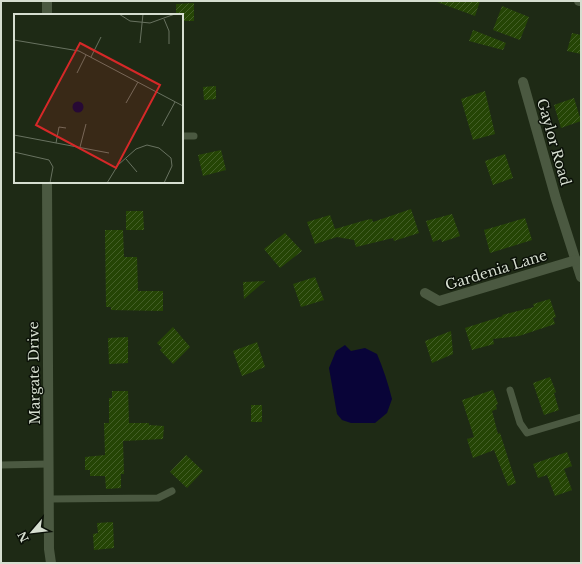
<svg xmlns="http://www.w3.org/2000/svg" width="582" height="564" viewBox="0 0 582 564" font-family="'Libre Baskerville',serif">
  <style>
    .water { fill: #090438 }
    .building { fill: url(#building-hatch) }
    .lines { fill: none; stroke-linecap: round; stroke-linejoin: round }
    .service { stroke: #4b5941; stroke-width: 7 }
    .minor { stroke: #4b5941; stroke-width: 10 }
    .labels { text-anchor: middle; stroke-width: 3; stroke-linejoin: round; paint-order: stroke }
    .street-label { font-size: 14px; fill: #d6ded0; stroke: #0b1108 }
    .inset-road { fill: none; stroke: #687260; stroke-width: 1 }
    .view { fill: #d62828; fill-opacity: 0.15; stroke: #d62828; stroke-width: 2 }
    .inset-edge { fill: none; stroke: #d6ded0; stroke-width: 2 }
  </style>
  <defs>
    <pattern id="building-hatch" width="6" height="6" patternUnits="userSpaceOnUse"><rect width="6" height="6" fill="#254505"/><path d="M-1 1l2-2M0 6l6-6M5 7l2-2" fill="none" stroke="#445f28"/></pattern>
  </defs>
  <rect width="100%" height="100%" fill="#1e2a15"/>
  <path class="water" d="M345 345 351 351 365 348 377 354C383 368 388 383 392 399L387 413 375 423H351L342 420 337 414 329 368 336 351Z"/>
  <g class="building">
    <polygon points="437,1 480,1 475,16 437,2"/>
    <polygon points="194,3 194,21 182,21 182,15 176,15 176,4"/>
    <polygon points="502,6 529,17 520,40 493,30"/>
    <polygon points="473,30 506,43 503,50 469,41"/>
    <polygon points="572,33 581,35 581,54 567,51"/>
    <polygon points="216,86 216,99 204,100 203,87"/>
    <polygon points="485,91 495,134 473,140 461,99"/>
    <polygon points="574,98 581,121 561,128 554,105"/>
    <polygon points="221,150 226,170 203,176 198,155"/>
    <polygon points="505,154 513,178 493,185 485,161"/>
    <polygon points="411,209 419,233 394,241 393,238 356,247 354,240 337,237 315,244 307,222 330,215 335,229 366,220 372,219 373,222"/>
    <polygon points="126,211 143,211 144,230 126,230"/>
    <polygon points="452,214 460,236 442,242 441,239 433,242 426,221"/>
    <polygon points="525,218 532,240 490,253 484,230"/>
    <polygon points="105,230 123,230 124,257 137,257 138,291 163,291 163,311 111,310 111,307 106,307"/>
    <polygon points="285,233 302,251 280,268 264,249"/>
    <polygon points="315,277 324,300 301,307 293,284"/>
    <polygon points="265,281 244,299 243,282"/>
    <polygon points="550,299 556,317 553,318 555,324 519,336 493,339 494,344 472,350 465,328 503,316 502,315 534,307 533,304"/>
    <polygon points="173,327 190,347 173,364 160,350 162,348 157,343"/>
    <polygon points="451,331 453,354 432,363 425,341"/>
    <polygon points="128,337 128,363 109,364 108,338"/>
    <polygon points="257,342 265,367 242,376 233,351"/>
    <polygon points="550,377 556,392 554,393 559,410 544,415 533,383"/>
    <polygon points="493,390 498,404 496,405 497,409 492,411 498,434 500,433 516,483 508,486 494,450 473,458 467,439 474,437 462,400"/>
    <polygon points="112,391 128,391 129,423 149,423 149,425 164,426 163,439 123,441 124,474 121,474 121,488 106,489 105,476 90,476 90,470 85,470 85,457 105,455 104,423 109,423 109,398 112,398"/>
    <rect x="251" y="405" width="11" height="17"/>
    <polygon points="567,452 572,466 564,469 572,490 555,496 547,475 538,478 533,464"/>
    <polygon points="186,455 203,471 187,488 170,472"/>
    <polygon points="113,522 114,548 94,550 93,534 98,533 97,523"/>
  </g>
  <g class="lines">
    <g class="service">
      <polyline points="182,136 194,136"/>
      <polyline points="510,390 520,423 527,433 581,417"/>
      <polyline points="1,465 49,464"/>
      <polyline points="49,499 158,498 172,491"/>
    </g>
    <g class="minor">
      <polyline points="579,1 581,1"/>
      <polyline points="47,15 47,1"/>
      <polyline points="523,82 556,199 581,277"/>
      <polyline points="47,182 49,549 51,563"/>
      <polyline points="425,293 439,301 576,260"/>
    </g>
  </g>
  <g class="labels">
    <g class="street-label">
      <text transform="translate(554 142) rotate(74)" y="5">Gaylor Road</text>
      <text transform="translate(496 270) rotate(-17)" y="5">Gardenia Lane</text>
      <text transform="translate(34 373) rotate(-91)" y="5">Margate Drive</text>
    </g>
  </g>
  <g transform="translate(14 14)">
    <rect width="169" height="169" fill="#1e2a15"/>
    <path d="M58.5 93a5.5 5.5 0 1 1 11 0a5.5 5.5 0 1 1-11 0Z" fill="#090438"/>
    <path class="inset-road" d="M105 0 116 7 136 9 161 0M150 5 155 17V30M0 26 65 37 169 92M126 29 129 0M77 43 87 23M63 59 72 41M112 89 124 68M148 112 161 88M0 121 95 139M42 129 45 113 52 114M66 133 72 110M0 138 35 146 39 153 36 169M112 145 123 158M93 169 104 151 122 135 133 131 145 134 157 144 158 152 150 169"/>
    <path class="view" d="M66 29 146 71 102 154 22 111Z"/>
    <rect width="169" height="169" class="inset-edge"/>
  </g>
  <rect width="582" height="564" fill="none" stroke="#d6ded0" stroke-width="4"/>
  <g transform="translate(32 532) rotate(242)" stroke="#0b1108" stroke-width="3" paint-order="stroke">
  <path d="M0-3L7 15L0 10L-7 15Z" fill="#d6ded0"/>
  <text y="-6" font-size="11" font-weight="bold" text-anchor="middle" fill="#d6ded0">N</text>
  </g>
</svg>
